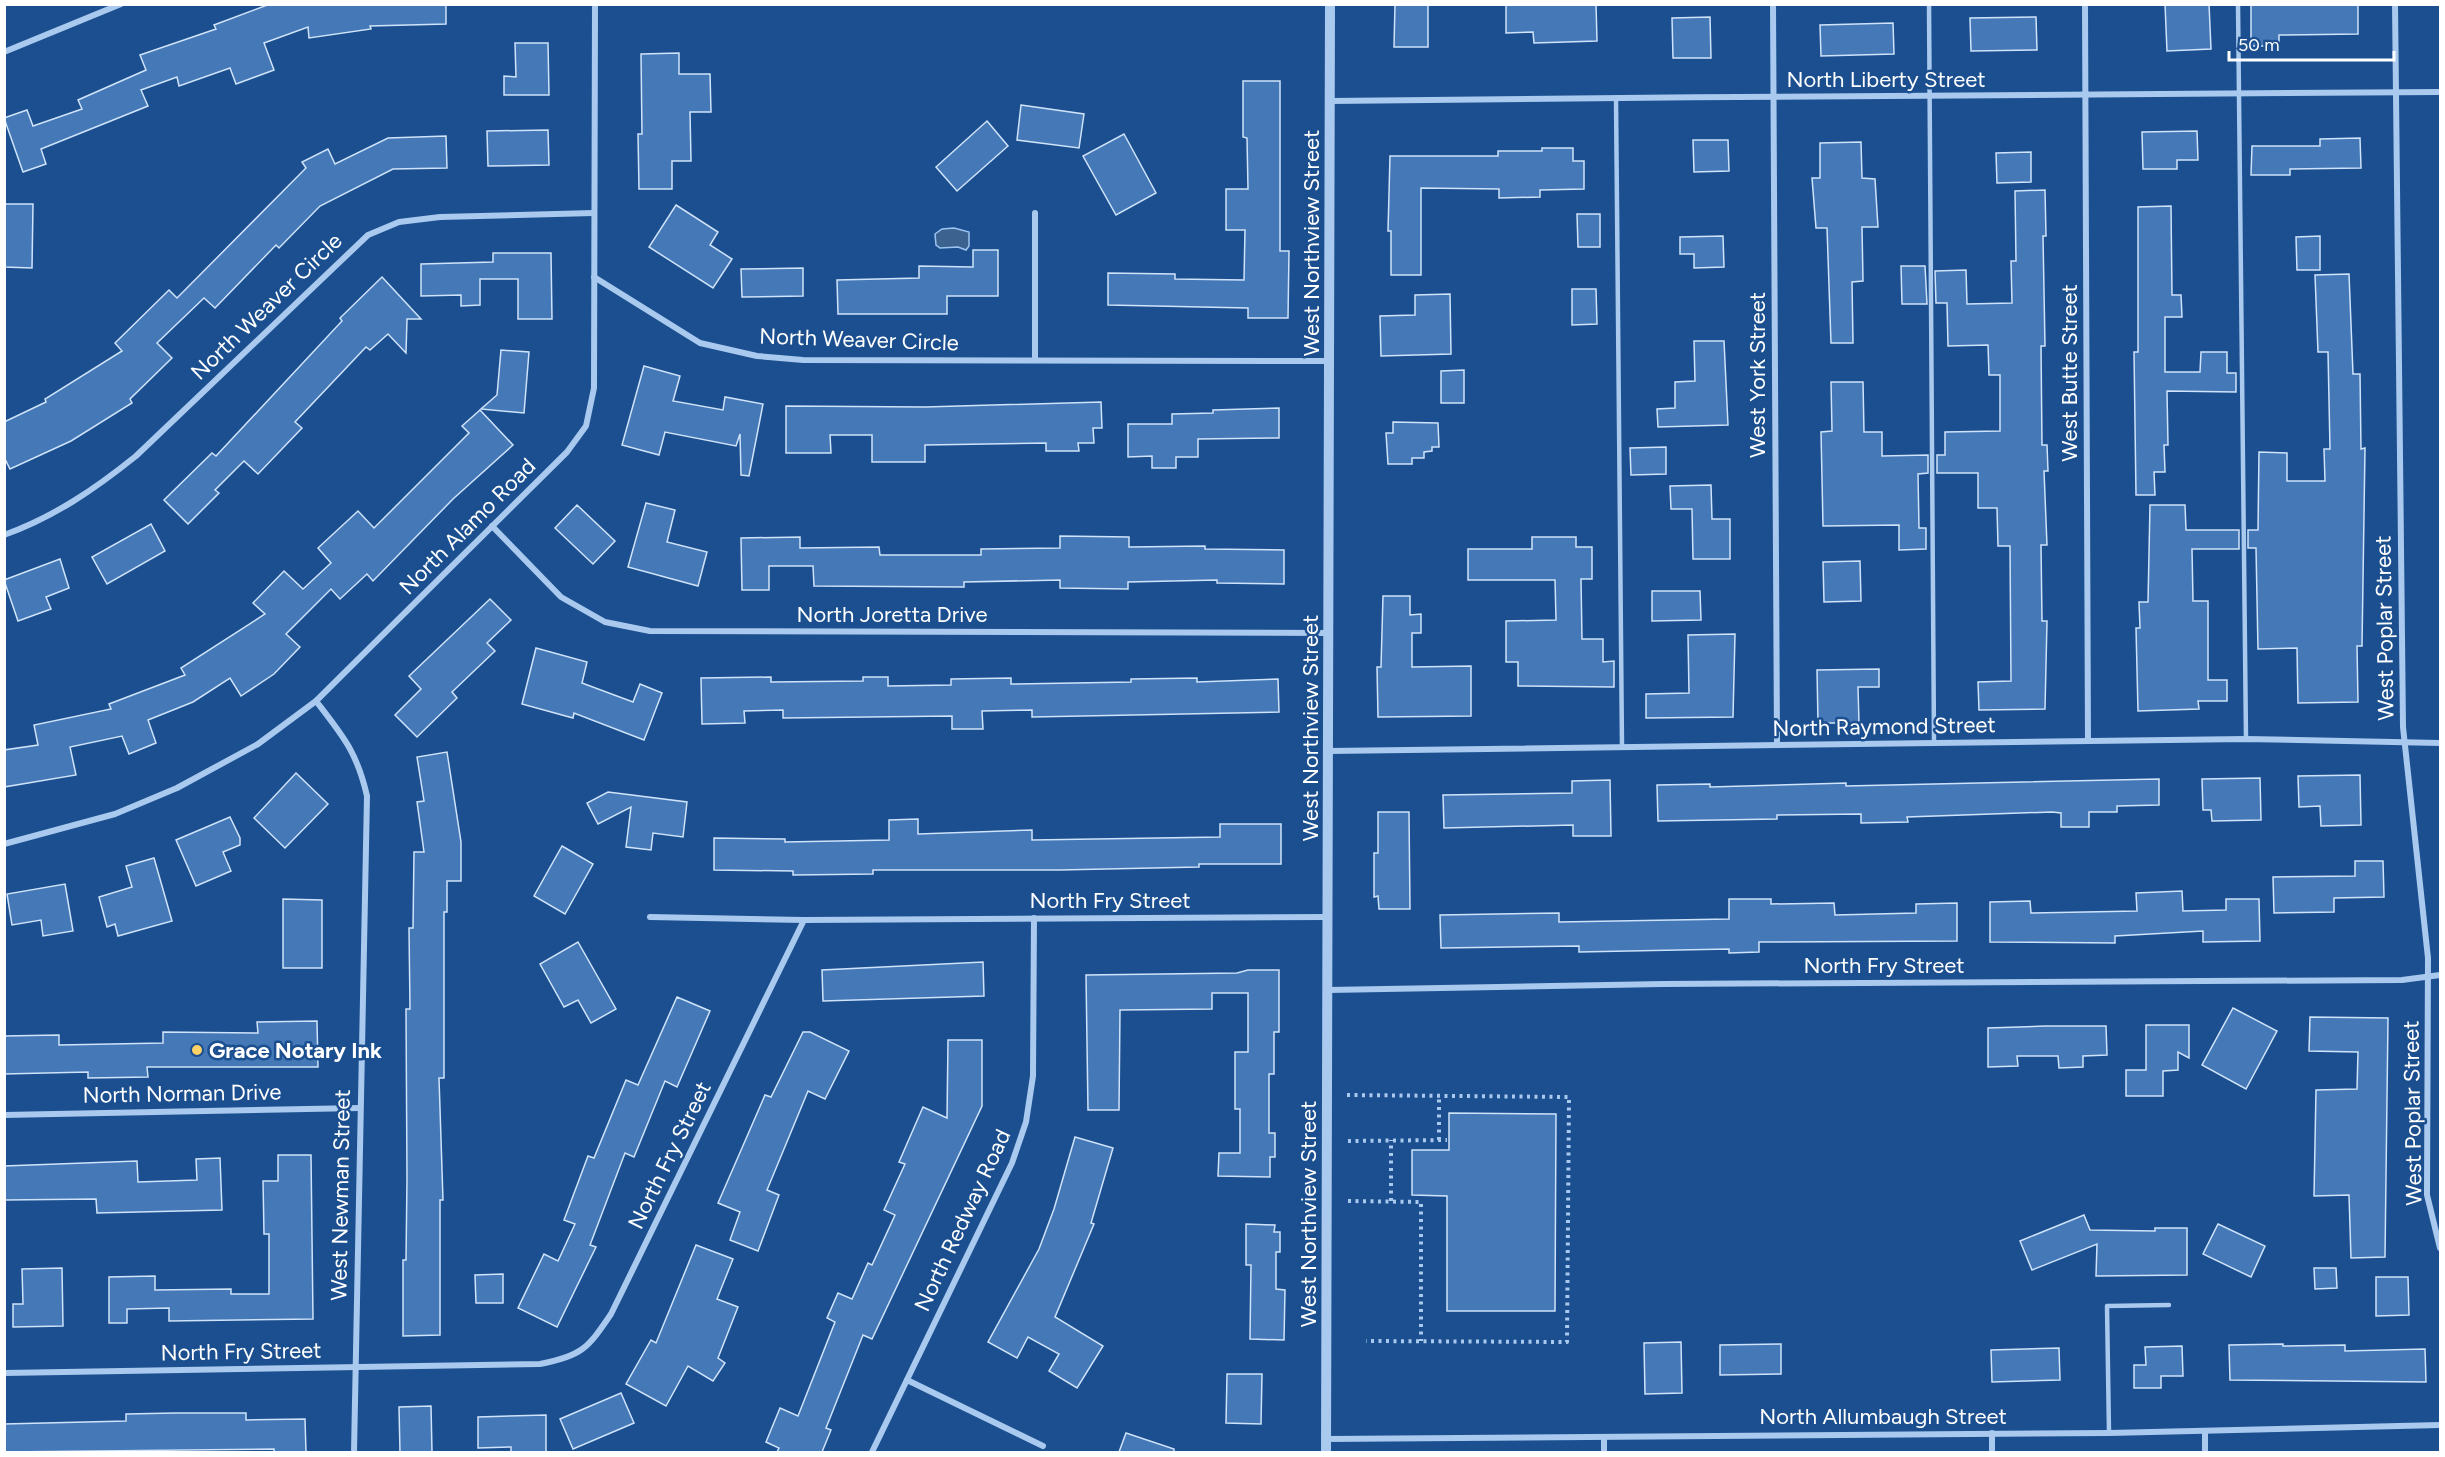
<svg xmlns="http://www.w3.org/2000/svg" width="2445" height="1457" viewBox="0 0 2445 1457" font-family="Figtree,sans-serif">
  <style>
    .water { fill: #3c6290; stroke: #9cc4f0; stroke-width: 1.5 }
    .building { fill: #4478b7; stroke: #cfe3fa; stroke-width: 1.5 }
    .lines { fill: none; stroke-linecap: round; stroke-linejoin: round }
    .path { stroke: #a9c9ee; stroke-width: 4; stroke-dasharray: 3 4.5; stroke-linecap: butt }
    .service { stroke: #a9c9ee; stroke-width: 4.5 }
    .minor { stroke: #a9c9ee; stroke-width: 6 }
    .tertiary { stroke: #a9c9ee; stroke-width: 10 }
    .poi-dot { fill: #ffd166; stroke: #1b4f8f; stroke-width: 2 }
    .labels { text-anchor: middle; stroke-width: 5; stroke-linejoin: round; paint-order: stroke }
    .street-label { font-size: 22px; fill: #fff; stroke: #1b4f8f }
    .poi-label { font-size: 22px; font-weight: bold; fill: #fff; stroke: #1b4f8f; text-anchor: start }
  </style>
  <rect width="100%" height="100%" fill="#1b4f8f"/>
  <polygon class="water" points="954,228 969,232 969,246 966,250 958,247 940,248 936,245 935,234 942,229"/>
  <g class="building">
    <polygon points="270,4 446,4 446,24 370,26 371,29 309,38 308,27 264,43 274,70 236,84 230,68 179,86 177,77 141,90 148,106 41,149 46,164 23,172 4,118 27,110 33,126 82,109 78,100 146,70 140,55 216,29 214,25"/>
    <polygon points="1395,4 1428,4 1428,47 1394,47"/>
    <polygon points="1506,4 1596,4 1597,41 1534,43 1533,32 1506,33"/>
    <polygon points="2165,4 2209,4 2211,49 2167,51"/>
    <polygon points="2251,4 2358,4 2358,34 2279,35 2279,46 2251,46"/>
    <polygon points="1710,17 1711,58 1673,58 1672,18"/>
    <polygon points="2036,17 2037,50 1971,51 1970,18"/>
    <polygon points="1893,23 1894,54 1821,56 1820,25"/>
    <polygon points="515,43 548,43 549,95 504,95 504,76 516,77"/>
    <polygon points="679,53 679,74 710,74 711,112 690,112 691,161 672,161 672,189 639,189 638,134 642,134 641,54"/>
    <polygon points="1243,81 1280,81 1280,251 1289,251 1288,318 1248,318 1248,308 1108,305 1108,273 1175,274 1175,279 1244,280 1245,230 1226,230 1226,189 1248,189 1247,138 1243,137"/>
    <polygon points="1021,105 1084,114 1079,148 1017,140"/>
    <polygon points="987,121 1008,146 957,191 936,167"/>
    <polygon points="548,130 549,165 488,166 487,131"/>
    <polygon points="2197,131 2198,160 2177,160 2177,169 2143,169 2142,132"/>
    <polygon points="1124,134 1156,193 1116,215 1083,156"/>
    <polygon points="446,136 447,168 393,169 320,206 279,248 276,245 215,308 204,298 157,343 172,358 130,399 132,403 71,441 10,469 4,457 4,422 46,402 45,399 122,351 115,343 169,290 177,298 306,168 302,162 328,149 335,164 388,138"/>
    <polygon points="2360,138 2361,168 2290,169 2290,175 2251,175 2252,146 2320,146 2320,139"/>
    <polygon points="1693,140 1728,140 1729,171 1694,172"/>
    <polygon points="1861,142 1862,178 1875,179 1878,227 1862,227 1863,281 1852,282 1853,343 1831,343 1827,228 1816,228 1812,178 1820,178 1820,143"/>
    <polygon points="1542,148 1573,148 1573,161 1584,161 1584,189 1540,190 1540,197 1499,198 1499,189 1421,188 1421,275 1391,275 1391,231 1388,231 1390,156 1498,156 1498,151 1542,151"/>
    <polygon points="2031,152 2031,182 1997,183 1996,153"/>
    <polygon points="2045,190 2046,236 2043,236 2045,346 2041,346 2042,445 2047,445 2048,471 2044,471 2047,545 2041,545 2042,621 2047,621 2045,709 1979,710 1978,682 2011,681 2010,546 1998,546 1997,508 1978,508 1978,473 1937,473 1937,455 1945,455 1945,432 2000,431 2000,375 1989,375 1988,345 1948,346 1947,303 1936,303 1935,271 1966,270 1967,304 2012,303 2011,261 2016,261 2015,191"/>
    <polygon points="4,204 33,204 32,268 4,267"/>
    <polygon points="676,205 718,232 710,245 732,259 713,288 649,247"/>
    <polygon points="2171,206 2172,295 2181,295 2182,317 2165,317 2165,372 2200,372 2201,352 2227,352 2227,373 2236,373 2236,392 2167,391 2168,445 2164,445 2165,472 2154,472 2155,495 2136,495 2134,352 2138,352 2138,207"/>
    <polygon points="1577,214 1600,214 1600,247 1578,247"/>
    <polygon points="1723,236 1724,267 1694,268 1694,254 1680,254 1680,237"/>
    <polygon points="2320,236 2320,270 2297,270 2296,237"/>
    <polygon points="973,250 998,250 998,296 947,296 947,314 838,314 837,280 919,278 919,266 973,267"/>
    <polygon points="493,253 551,253 552,319 518,319 518,279 480,279 480,305 461,306 461,295 421,296 421,264 493,262"/>
    <polygon points="1901,266 1925,266 1927,304 1902,304"/>
    <polygon points="803,268 803,296 742,297 741,269"/>
    <polygon points="2349,274 2353,374 2360,374 2361,449 2365,448 2362,646 2357,646 2358,702 2298,703 2297,648 2258,649 2256,548 2248,548 2248,530 2258,530 2259,452 2287,453 2287,481 2325,481 2324,449 2330,449 2328,352 2318,352 2315,275"/>
    <polygon points="382,277 421,319 407,319 406,353 388,334 370,350 366,347 295,422 302,428 258,474 244,461 215,490 219,493 188,524 164,500 212,453 216,456 342,321 340,318"/>
    <polygon points="1572,289 1596,289 1597,324 1572,325"/>
    <polygon points="1450,294 1451,354 1381,356 1380,316 1415,315 1415,295"/>
    <polygon points="1694,341 1724,341 1728,425 1658,427 1657,409 1675,408 1675,382 1695,381"/>
    <polygon points="501,350 529,352 524,413 481,409 497,395"/>
    <polygon points="644,366 680,376 673,401 723,410 725,397 763,404 749,476 741,475 740,434 736,446 665,432 659,455 622,445"/>
    <polygon points="1464,370 1464,403 1441,403 1441,371"/>
    <polygon points="1831,382 1863,382 1864,432 1882,432 1882,456 1928,455 1928,473 1918,474 1919,528 1926,528 1926,549 1899,550 1899,525 1823,526 1821,432 1832,431"/>
    <polygon points="1101,402 1102,428 1093,428 1094,443 1078,443 1079,451 1046,451 1046,443 925,445 925,462 872,462 872,435 830,435 831,453 786,453 786,406 925,407"/>
    <polygon points="1279,408 1279,438 1198,439 1198,457 1176,457 1176,468 1152,468 1152,456 1128,457 1128,424 1172,424 1172,414 1213,413 1213,410"/>
    <polygon points="480,410 513,445 453,499 373,581 367,574 340,599 331,589 286,634 300,647 274,674 241,696 230,678 193,702 148,720 156,743 129,754 122,736 70,747 76,775 4,787 4,750 38,745 34,725 111,709 109,704 185,675 181,668 265,614 253,603 284,571 303,589 331,563 318,548 358,511 374,528 469,433 462,426"/>
    <polygon points="1393,422 1438,423 1439,447 1432,447 1432,451 1424,452 1424,458 1412,458 1412,464 1388,464 1386,433 1393,433"/>
    <polygon points="1666,447 1666,474 1631,475 1630,448"/>
    <polygon points="1711,485 1712,519 1730,519 1730,559 1693,559 1692,509 1671,509 1670,486"/>
    <polygon points="646,503 675,510 667,542 707,552 698,586 628,567"/>
    <polygon points="577,505 615,541 593,564 555,528"/>
    <polygon points="2150,505 2185,505 2186,530 2239,530 2239,549 2192,549 2193,601 2208,601 2208,680 2227,680 2227,701 2198,701 2199,709 2138,711 2136,628 2140,628 2139,602 2148,602"/>
    <polygon points="151,524 165,551 107,584 92,557"/>
    <polygon points="1060,536 1129,537 1129,547 1205,546 1205,549 1284,550 1284,584 1217,583 1217,580 1128,582 1128,589 1060,588 1060,580 964,582 964,587 814,586 813,566 769,566 769,590 742,590 741,538 800,537 800,548 879,547 880,555 981,555 981,549 1060,548"/>
    <polygon points="1532,537 1576,537 1576,547 1592,547 1592,579 1581,579 1582,639 1603,639 1603,662 1614,661 1614,687 1518,686 1518,662 1506,662 1506,621 1556,620 1555,580 1468,580 1468,549 1532,549"/>
    <polygon points="60,559 69,588 46,597 51,609 18,621 4,580"/>
    <polygon points="1860,561 1861,601 1824,602 1823,562"/>
    <polygon points="1652,591 1700,591 1701,620 1652,621"/>
    <polygon points="1383,596 1410,596 1410,615 1421,614 1421,633 1412,633 1412,667 1471,666 1471,716 1378,717 1377,667 1381,667"/>
    <polygon points="490,599 511,620 487,643 495,651 452,692 457,698 417,737 395,715 421,689 409,676"/>
    <polygon points="1735,634 1733,717 1646,718 1646,694 1689,693 1688,635"/>
    <polygon points="536,648 587,662 582,683 633,702 640,684 662,693 644,740 574,713 573,718 522,704"/>
    <polygon points="1879,669 1879,687 1858,687 1859,723 1818,723 1817,670"/>
    <polygon points="771,677 771,682 863,681 863,677 888,677 888,686 951,685 951,679 1011,678 1011,684 1131,682 1131,679 1197,678 1197,682 1278,679 1279,712 1032,717 1032,710 982,711 983,729 952,729 952,716 783,718 783,710 744,711 745,723 702,724 701,678"/>
    <polygon points="447,752 461,842 461,881 447,881 447,912 444,912 444,1078 439,1078 443,1200 440,1200 440,1335 403,1336 403,1260 406,1260 407,1179 406,1009 410,1009 409,928 413,928 414,852 424,852 417,802 424,801 417,757"/>
    <polygon points="296,773 328,804 285,848 254,818"/>
    <polygon points="2360,775 2361,825 2321,826 2320,806 2299,807 2298,776"/>
    <polygon points="2260,778 2261,820 2212,821 2211,810 2203,810 2202,779"/>
    <polygon points="2159,779 2159,805 2117,806 2117,812 2089,812 2089,827 2061,827 2061,813 2052,812 1907,817 1908,822 1861,823 1861,814 1777,815 1777,819 1658,821 1657,785 1710,784 1710,787 1846,783 1846,786"/>
    <polygon points="1610,780 1611,836 1573,836 1573,825 1444,828 1443,795 1572,793 1572,781"/>
    <polygon points="608,792 687,802 683,837 653,833 651,850 626,847 631,807 598,824 587,803"/>
    <polygon points="1378,812 1409,812 1410,909 1379,909 1378,896 1374,897 1374,853 1378,853"/>
    <polygon points="230,817 240,838 240,845 223,852 231,871 196,886 176,840"/>
    <polygon points="918,819 918,834 1032,830 1032,840 1220,837 1220,824 1281,824 1281,864 1199,864 1199,867 1059,870 873,870 873,874 793,875 793,871 714,870 714,838 785,839 785,842 889,840 889,820"/>
    <polygon points="562,846 593,864 565,914 534,896"/>
    <polygon points="154,858 172,921 118,936 115,924 107,927 99,897 132,887 126,866"/>
    <polygon points="2355,861 2383,861 2384,897 2334,898 2334,912 2274,913 2273,877 2355,876"/>
    <polygon points="65,884 73,931 43,936 41,920 12,925 7,894"/>
    <polygon points="2182,891 2183,911 2226,910 2226,899 2259,899 2260,941 2203,942 2203,931 2115,936 2115,943 1990,942 1990,902 2030,901 2031,913 2137,911 2136,893"/>
    <polygon points="283,899 322,900 322,968 283,968"/>
    <polygon points="1729,899 1771,899 1771,904 1834,903 1835,915 1916,913 1916,904 1957,903 1957,941 1759,942 1759,952 1729,953 1729,949 1579,952 1579,946 1441,948 1440,915 1559,913 1559,922 1729,919"/>
    <polygon points="578,942 616,1009 591,1023 578,1000 564,1007 540,964"/>
    <polygon points="983,962 984,996 823,1001 822,970"/>
    <polygon points="1248,970 1279,970 1279,1032 1274,1032 1274,1074 1269,1074 1269,1133 1275,1133 1275,1157 1270,1157 1270,1177 1218,1176 1219,1153 1240,1153 1240,1109 1235,1109 1235,1052 1248,1052 1248,993 1212,993 1212,1009 1120,1010 1119,1110 1088,1110 1086,975 1237,973"/>
    <polygon points="677,997 710,1011 677,1087 665,1081 634,1157 625,1153 590,1245 596,1247 557,1327 518,1308 544,1254 558,1261 575,1224 564,1220 588,1156 594,1158 626,1080 638,1085"/>
    <polygon points="2233,1008 2277,1031 2246,1089 2202,1065"/>
    <polygon points="2310,1017 2388,1018 2385,1257 2351,1258 2349,1195 2314,1196 2316,1090 2357,1089 2358,1052 2309,1051"/>
    <polygon points="317,1021 318,1067 147,1067 148,1077 88,1078 88,1072 4,1074 4,1036 59,1035 59,1045 163,1043 163,1032 258,1033 257,1022"/>
    <polygon points="2146,1025 2189,1025 2189,1058 2178,1052 2178,1070 2163,1071 2163,1096 2126,1096 2126,1070 2146,1070"/>
    <polygon points="2045,1026 2106,1026 2107,1055 2083,1056 2083,1067 2059,1068 2058,1056 2017,1056 2018,1066 1988,1067 1988,1028"/>
    <polygon points="803,1032 810,1032 849,1051 825,1099 808,1091 767,1190 779,1195 758,1251 730,1240 740,1212 718,1203 765,1095 771,1097"/>
    <polygon points="948,1040 982,1040 982,1106 872,1339 863,1335 826,1428 831,1430 822,1452 777,1452 779,1448 766,1442 780,1408 798,1416 835,1322 827,1318 838,1293 852,1299 868,1263 872,1265 895,1215 884,1210 905,1164 899,1162 923,1107 947,1118"/>
    <polygon points="1449,1113 1556,1114 1555,1311 1447,1311 1447,1196 1412,1195 1412,1150 1449,1150"/>
    <polygon points="1075,1137 1113,1148 1091,1223 1094,1224 1055,1317 1103,1346 1077,1388 1049,1371 1059,1354 1028,1337 1017,1358 988,1342 1039,1249 1054,1209"/>
    <polygon points="278,1155 311,1155 313,1319 169,1321 169,1308 127,1309 127,1323 109,1323 109,1277 155,1276 155,1290 231,1289 231,1294 269,1294 269,1234 264,1234 263,1181 278,1181"/>
    <polygon points="220,1158 222,1210 97,1213 96,1199 4,1200 4,1166 137,1161 138,1182 197,1180 196,1159"/>
    <polygon points="2084,1215 2090,1230 2155,1231 2155,1228 2187,1228 2187,1275 2096,1276 2097,1244 2032,1270 2020,1241"/>
    <polygon points="1246,1224 1275,1225 1274,1232 1280,1232 1280,1252 1276,1252 1276,1289 1285,1290 1284,1340 1250,1339 1251,1265 1246,1265"/>
    <polygon points="2218,1224 2265,1246 2251,1277 2203,1254"/>
    <polygon points="696,1245 733,1259 717,1299 738,1307 718,1358 725,1363 713,1381 688,1366 666,1406 626,1384 651,1340 656,1343"/>
    <polygon points="62,1268 63,1326 13,1327 13,1304 23,1304 22,1269"/>
    <polygon points="2314,1268 2336,1268 2337,1288 2315,1289"/>
    <polygon points="503,1274 503,1303 476,1303 475,1275"/>
    <polygon points="2376,1277 2408,1277 2409,1315 2376,1316"/>
    <polygon points="1681,1342 1682,1393 1645,1394 1644,1343"/>
    <polygon points="1781,1344 1781,1374 1720,1375 1720,1345"/>
    <polygon points="2283,1344 2283,1346 2345,1345 2345,1351 2425,1349 2426,1382 2230,1380 2229,1345"/>
    <polygon points="2182,1346 2183,1376 2161,1376 2161,1388 2134,1388 2134,1365 2146,1365 2145,1347"/>
    <polygon points="2059,1348 2060,1380 1992,1382 1991,1350"/>
    <polygon points="1227,1374 1262,1374 1261,1424 1226,1423"/>
    <polygon points="621,1393 634,1423 573,1449 560,1419"/>
    <polygon points="431,1406 432,1452 400,1452 399,1407"/>
    <polygon points="175,1413 246,1413 246,1420 305,1419 306,1452 274,1452 274,1449 4,1452 4,1424 126,1421 126,1414"/>
    <polygon points="546,1415 546,1452 511,1452 511,1447 478,1448 478,1417"/>
    <polygon points="1126,1433 1174,1449 1174,1452 1119,1452"/>
  </g>
  <g class="lines">
    <g class="path">
      <polyline points="1347,1095 1569,1097 1567,1342 1366,1341"/>
      <polyline points="1439,1140 1439,1096"/>
      <polyline points="1348,1141 1447,1140"/>
      <polyline points="1348,1201 1421,1202 1421,1341"/>
      <polyline points="1391,1201 1391,1140"/>
    </g>
    <g class="service">
      <polyline points="1929,4 1934,743"/>
      <polyline points="2238,4 2246,739"/>
      <polyline points="1616,98 1622,747"/>
      <polyline points="2109,1433 2107,1306 2169,1305"/>
    </g>
    <g class="minor">
      <polyline points="1773,4 1777,745"/>
      <polyline points="2085,4 2088,741"/>
      <polyline points="2395,4 2403,727 2428,958 2427,1195 2440,1248"/>
      <polyline points="4,52 121,4"/>
      <path d="M1330 101C1700 95 2071 98 2440 92"/>
      <polyline points="1035,213 1035,360"/>
      <polyline points="594,277 700,343 757,356 803,360 1330,361"/>
      <polyline points="492,526 561,597 605,622 650,631 1329,633"/>
      <path d="M4 535C54 517 95 489 136 456L368 235 399 222 440 217 594 213"/>
      <path d="M316 701C343 736 357 752 367 796L354 1452"/>
      <polyline points="1328,751 2246,739 2440,743"/>
      <polyline points="4,844 115,814 177,788 258,744 316,701 567,452 586,426 594,388 595,4"/>
      <polyline points="650,917 804,920"/>
      <polyline points="1328,990 1663,984 2402,980 2440,975"/>
      <polyline points="4,1115 360,1108"/>
      <path d="M4 1373 540 1364C582 1356 588 1348 611 1314L804 920 1328 917"/>
      <polyline points="907,1380 1043,1446"/>
      <polyline points="1326,1439 2109,1433 2440,1425"/>
      <polyline points="872,1452 1012,1163 1026,1122 1033,1076 1034,918"/>
      <polyline points="1604,1452 1604,1437"/>
      <polyline points="1992,1452 1992,1433"/>
      <polyline points="2205,1452 2205,1431"/>
    </g>
    <polyline class="tertiary" points="1326,1452 1330,4"/>
  </g>
  <circle class="poi-dot" cx="197" cy="1050" r="6"/>
  <g class="labels">
    <g class="street-label">
      <text x="1886" y="87">North Liberty Street</text>
      <text transform="translate(1311 243) rotate(-90)" y="8">West Northview Street</text>
      <text transform="translate(266 306) rotate(-44)" y="8">North Weaver Circle</text>
      <text transform="translate(859 339) rotate(2)" y="8">North Weaver Circle</text>
      <text transform="translate(2069 373) rotate(-90)" y="8">West Butte Street</text>
      <text transform="translate(1757 375) rotate(-90)" y="8">West York Street</text>
      <text transform="translate(467 526) rotate(-45)" y="8">North Alamo Road</text>
      <text x="892" y="622">North Joretta Drive</text>
      <text transform="translate(2384 628) rotate(-91)" y="8">West Poplar Street</text>
      <text transform="translate(1884 726) rotate(-1)" y="8">North Raymond Street</text>
      <text transform="translate(1310 728) rotate(-90)" y="8">West Northview Street</text>
      <text x="1110" y="908">North Fry Street</text>
      <text x="1884" y="973">North Fry Street</text>
      <text transform="translate(182 1093) rotate(-1)" y="8">North Norman Drive</text>
      <text transform="translate(2412 1113) rotate(-91)" y="8">West Poplar Street</text>
      <text transform="translate(669 1155) rotate(-64)" y="8">North Fry Street</text>
      <text transform="translate(340 1195) rotate(-89)" y="8">West Newman Street</text>
      <text transform="translate(1308 1214) rotate(-90)" y="8">West Northview Street</text>
      <text transform="translate(962 1220) rotate(-65)" y="8">North Redway Road</text>
      <text transform="translate(241 1351) rotate(-1)" y="8">North Fry Street</text>
      <text x="1883" y="1424">North Allumbaugh Street</text>
    </g>
    <g class="poi-label">
      <text x="209" y="1058">Grace Notary Ink</text>
    </g>
  </g>
  <rect width="2445" height="1457" fill="none" stroke="#ffffff" stroke-width="12"/>
  <path d="M2229 51v9h165v-9" fill="none" stroke="#ffffff" stroke-width="3"/>
  <text x="2238" y="51" font-size="18" fill="#ffffff" stroke="#1b4f8f" stroke-width="4.5" paint-order="stroke">50 m</text>
</svg>
